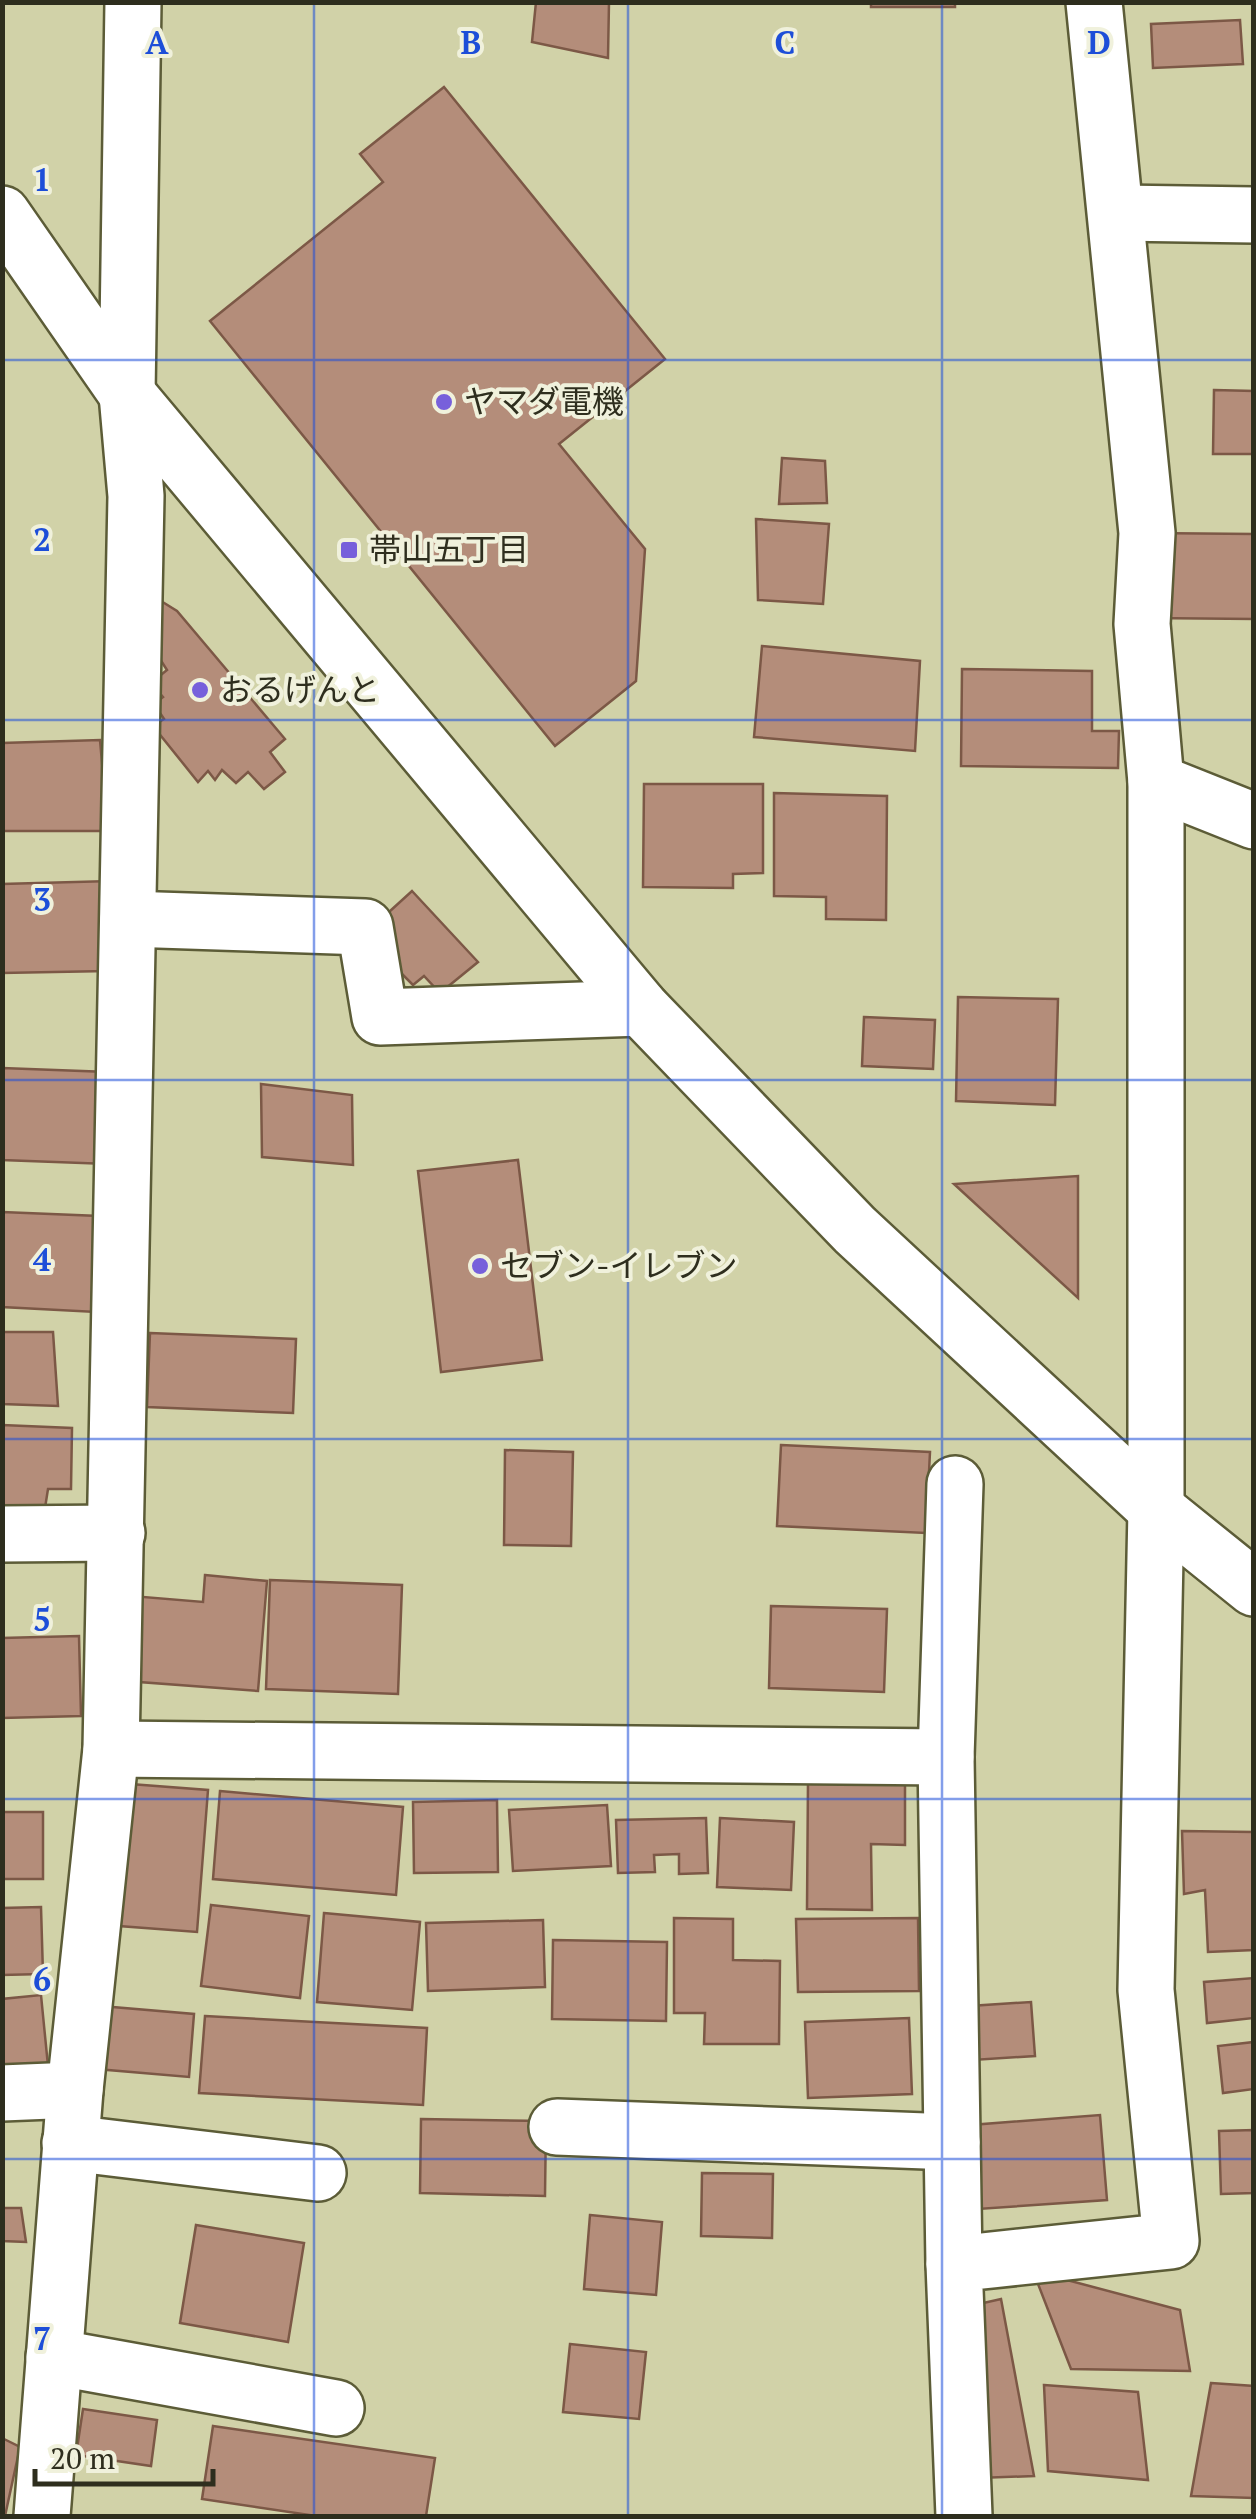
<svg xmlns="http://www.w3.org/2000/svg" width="1256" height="2519" viewBox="0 0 1256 2519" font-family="'PT Serif','Noto Sans JP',serif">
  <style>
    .building { fill: #b48d7a; stroke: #7c5846; stroke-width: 2.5 }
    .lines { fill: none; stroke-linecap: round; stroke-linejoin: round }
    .minor-casing { stroke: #5c5c37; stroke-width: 60 }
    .minor { stroke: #fff; stroke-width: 55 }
    .grid { fill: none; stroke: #1d4ed8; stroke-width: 2.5; stroke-opacity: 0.55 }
    .poi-dot { fill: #7760db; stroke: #f0f1dc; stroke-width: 4 }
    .labels { text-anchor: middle; stroke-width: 8; stroke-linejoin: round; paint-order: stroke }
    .poi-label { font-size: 32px; fill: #2e2e1e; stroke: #f0f1dc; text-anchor: start }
    .grid-label { font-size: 32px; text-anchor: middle; font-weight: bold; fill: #1d4ed8; stroke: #f0f1dc; stroke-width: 8; stroke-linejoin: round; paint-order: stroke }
  </style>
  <rect width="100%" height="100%" fill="#d1d2a8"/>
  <g class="building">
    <polygon points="536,2 609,2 608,58 532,42"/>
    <rect x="871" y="2" width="84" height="5"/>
    <polygon points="1240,20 1243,64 1153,68 1151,24"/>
    <polygon points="444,87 665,359 559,444 645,549 636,681 555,746 210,321 383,182 360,154"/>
    <polygon points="1214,390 1254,391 1254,454 1213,454"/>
    <polygon points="782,458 825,461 827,503 779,504"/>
    <polygon points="756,519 829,524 823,604 758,600"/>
    <polygon points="1147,533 1254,534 1254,619 1147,618"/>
    <polygon points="161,601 177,611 285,739 270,752 285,772 264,789 248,772 236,783 222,770 215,780 208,771 198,782 153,726 164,719 154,704 163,697 151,683 167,670 151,645 148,611"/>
    <polygon points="762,646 920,661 915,751 754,737"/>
    <polygon points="962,669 1092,671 1092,731 1119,731 1118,768 961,766"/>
    <polygon points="100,740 108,831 2,831 2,743"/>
    <polygon points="644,784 763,784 763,873 733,874 733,888 643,887"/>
    <polygon points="774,793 887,796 886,920 826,919 826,897 774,896"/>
    <polygon points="111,881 107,971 2,973 2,884"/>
    <polygon points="412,891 478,962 440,993 424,976 413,985 383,955 396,944 378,922"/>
    <polygon points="958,997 1058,999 1055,1105 956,1101"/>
    <polygon points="864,1017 935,1020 933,1069 862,1066"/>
    <polygon points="2,1068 108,1072 108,1164 2,1160"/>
    <polygon points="261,1084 352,1095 353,1165 262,1157"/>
    <polygon points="518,1160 542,1360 441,1372 418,1171"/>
    <polygon points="1078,1176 1078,1298 954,1184"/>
    <polygon points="2,1212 99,1216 96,1312 2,1307"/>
    <polygon points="2,1332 53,1332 58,1406 2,1404"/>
    <polygon points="150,1333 296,1339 293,1413 147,1407"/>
    <polygon points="2,1425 72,1428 71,1489 48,1489 45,1508 2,1506"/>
    <polygon points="781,1445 930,1452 926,1533 777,1526"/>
    <polygon points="505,1450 573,1452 571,1546 504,1545"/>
    <polygon points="205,1575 267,1581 258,1691 126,1681 132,1596 203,1602"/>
    <polygon points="270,1580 402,1585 398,1694 266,1689"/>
    <polygon points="771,1606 887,1609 884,1692 769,1688"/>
    <polygon points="79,1636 81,1716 2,1718 2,1638"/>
    <polygon points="808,1780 905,1780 905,1845 871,1844 872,1910 807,1909"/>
    <polygon points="117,1783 208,1790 197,1932 106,1925"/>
    <polygon points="220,1791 403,1807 396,1895 213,1879"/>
    <polygon points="497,1800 498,1872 414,1873 413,1802"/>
    <polygon points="607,1805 611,1866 513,1871 509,1810"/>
    <rect x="2" y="1812" width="41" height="67"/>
    <polygon points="706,1818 708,1873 679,1874 679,1854 654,1855 655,1872 618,1873 616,1820"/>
    <polygon points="720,1818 794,1822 791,1890 717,1887"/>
    <polygon points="1182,1831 1254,1832 1254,1950 1208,1952 1205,1890 1184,1894"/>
    <polygon points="211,1905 309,1916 300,1998 201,1986"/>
    <polygon points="41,1907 43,1974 2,1975 2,1908"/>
    <polygon points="324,1913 420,1922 412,2010 317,2002"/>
    <polygon points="674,1918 733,1919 733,1960 780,1961 779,2044 704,2044 705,2013 674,2013"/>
    <polygon points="918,1918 919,1991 798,1992 796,1919"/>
    <polygon points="543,1920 545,1987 428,1991 426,1923"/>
    <polygon points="553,1940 667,1942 666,2021 552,2019"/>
    <polygon points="1254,1978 1254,2018 1207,2023 1204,1982"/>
    <polygon points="41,1995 48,2066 2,2068 2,1999"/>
    <polygon points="1031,2002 1035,2056 973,2060 970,2006"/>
    <polygon points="89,2005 194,2014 189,2077 85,2068"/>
    <polygon points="205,2016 427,2028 423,2105 199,2093"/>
    <polygon points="909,2018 912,2094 808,2098 805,2022"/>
    <polygon points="1254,2042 1254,2089 1223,2093 1218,2046"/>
    <polygon points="1100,2115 1107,2200 978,2209 971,2125"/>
    <polygon points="421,2119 546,2121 545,2196 420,2193"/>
    <polygon points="1254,2130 1254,2193 1221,2194 1219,2131"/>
    <polygon points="702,2173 773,2174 772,2238 701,2236"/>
    <polygon points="2,2208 21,2208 26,2242 2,2241"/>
    <polygon points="590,2215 662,2222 656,2295 584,2289"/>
    <polygon points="196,2225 304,2243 288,2342 180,2323"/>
    <polygon points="1033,2271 1180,2310 1190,2371 1071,2369"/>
    <polygon points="1001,2299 1034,2476 978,2478 970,2306"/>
    <polygon points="570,2344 646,2352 639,2419 563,2412"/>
    <polygon points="1211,2383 1254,2386 1254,2498 1191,2496"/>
    <polygon points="1044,2385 1138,2392 1148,2480 1048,2471"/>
    <polygon points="83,2409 157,2420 151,2466 76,2455"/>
    <polygon points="213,2426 435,2458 426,2516 316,2516 202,2499"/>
    <polygon points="2,2438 20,2447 5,2516 2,2516"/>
  </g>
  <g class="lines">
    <defs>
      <g id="minor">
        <polyline points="1118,213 1254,215"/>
        <polyline points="2,214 127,394 641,1008 855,1230 1156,1509 1254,1588"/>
        <polyline points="1156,782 1254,821"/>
        <polyline points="128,919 365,927 380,1017 641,1008"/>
        <polyline points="2,1534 117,1533"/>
        <polyline points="111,1749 946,1757"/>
        <polyline points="2,2093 75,2090"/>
        <polyline points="557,2127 952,2142"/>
        <polyline points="70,2143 318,2173"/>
        <polyline points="954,2264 946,1757 955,1484"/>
        <polyline points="54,2357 336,2408"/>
        <polyline points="42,2516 75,2090 111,1749 136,496 127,394 133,2"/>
        <polyline points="964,2516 954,2264 1171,2241 1146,1990 1156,1509 1156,782 1142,624 1147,533 1094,2"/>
      </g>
    </defs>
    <use href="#minor" class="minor-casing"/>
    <use href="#minor" class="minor"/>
  </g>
  <path class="grid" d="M314 2V2516M628 2V2516M942 2V2516M2 360H1254M2 720H1254M2 1080H1254M2 1439H1254M2 1799H1254M2 2159H1254"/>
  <g class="poi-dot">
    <circle cx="444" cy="402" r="10"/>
    <rect x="339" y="540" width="20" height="20" rx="5"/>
    <circle cx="200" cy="690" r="10"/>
    <circle cx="480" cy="1266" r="10"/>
  </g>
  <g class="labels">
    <g class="poi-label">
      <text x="464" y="413">ヤマダ電機</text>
      <text x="369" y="561">帯山五丁目</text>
      <text x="220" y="701">おるげんと</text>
      <text x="500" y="1277">セブン-イレブン</text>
    </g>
  </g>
  <g class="grid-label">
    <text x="157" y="54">A</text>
    <text x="471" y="54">B</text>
    <text x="785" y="54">C</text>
    <text x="1099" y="54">D</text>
    <text x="42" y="191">1</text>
    <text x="42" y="551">2</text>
    <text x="42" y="911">3</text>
    <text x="42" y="1271">4</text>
    <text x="42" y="1631">5</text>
    <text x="42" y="1991">6</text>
    <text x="42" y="2350">7</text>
  </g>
  <rect width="1256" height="2519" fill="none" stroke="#2e2e1e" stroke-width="10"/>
  <path d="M35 2469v15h178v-15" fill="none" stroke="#2e2e1e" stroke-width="5"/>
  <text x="50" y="2469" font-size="30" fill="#2e2e1e" stroke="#f0f1dc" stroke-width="8" paint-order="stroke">20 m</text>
</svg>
